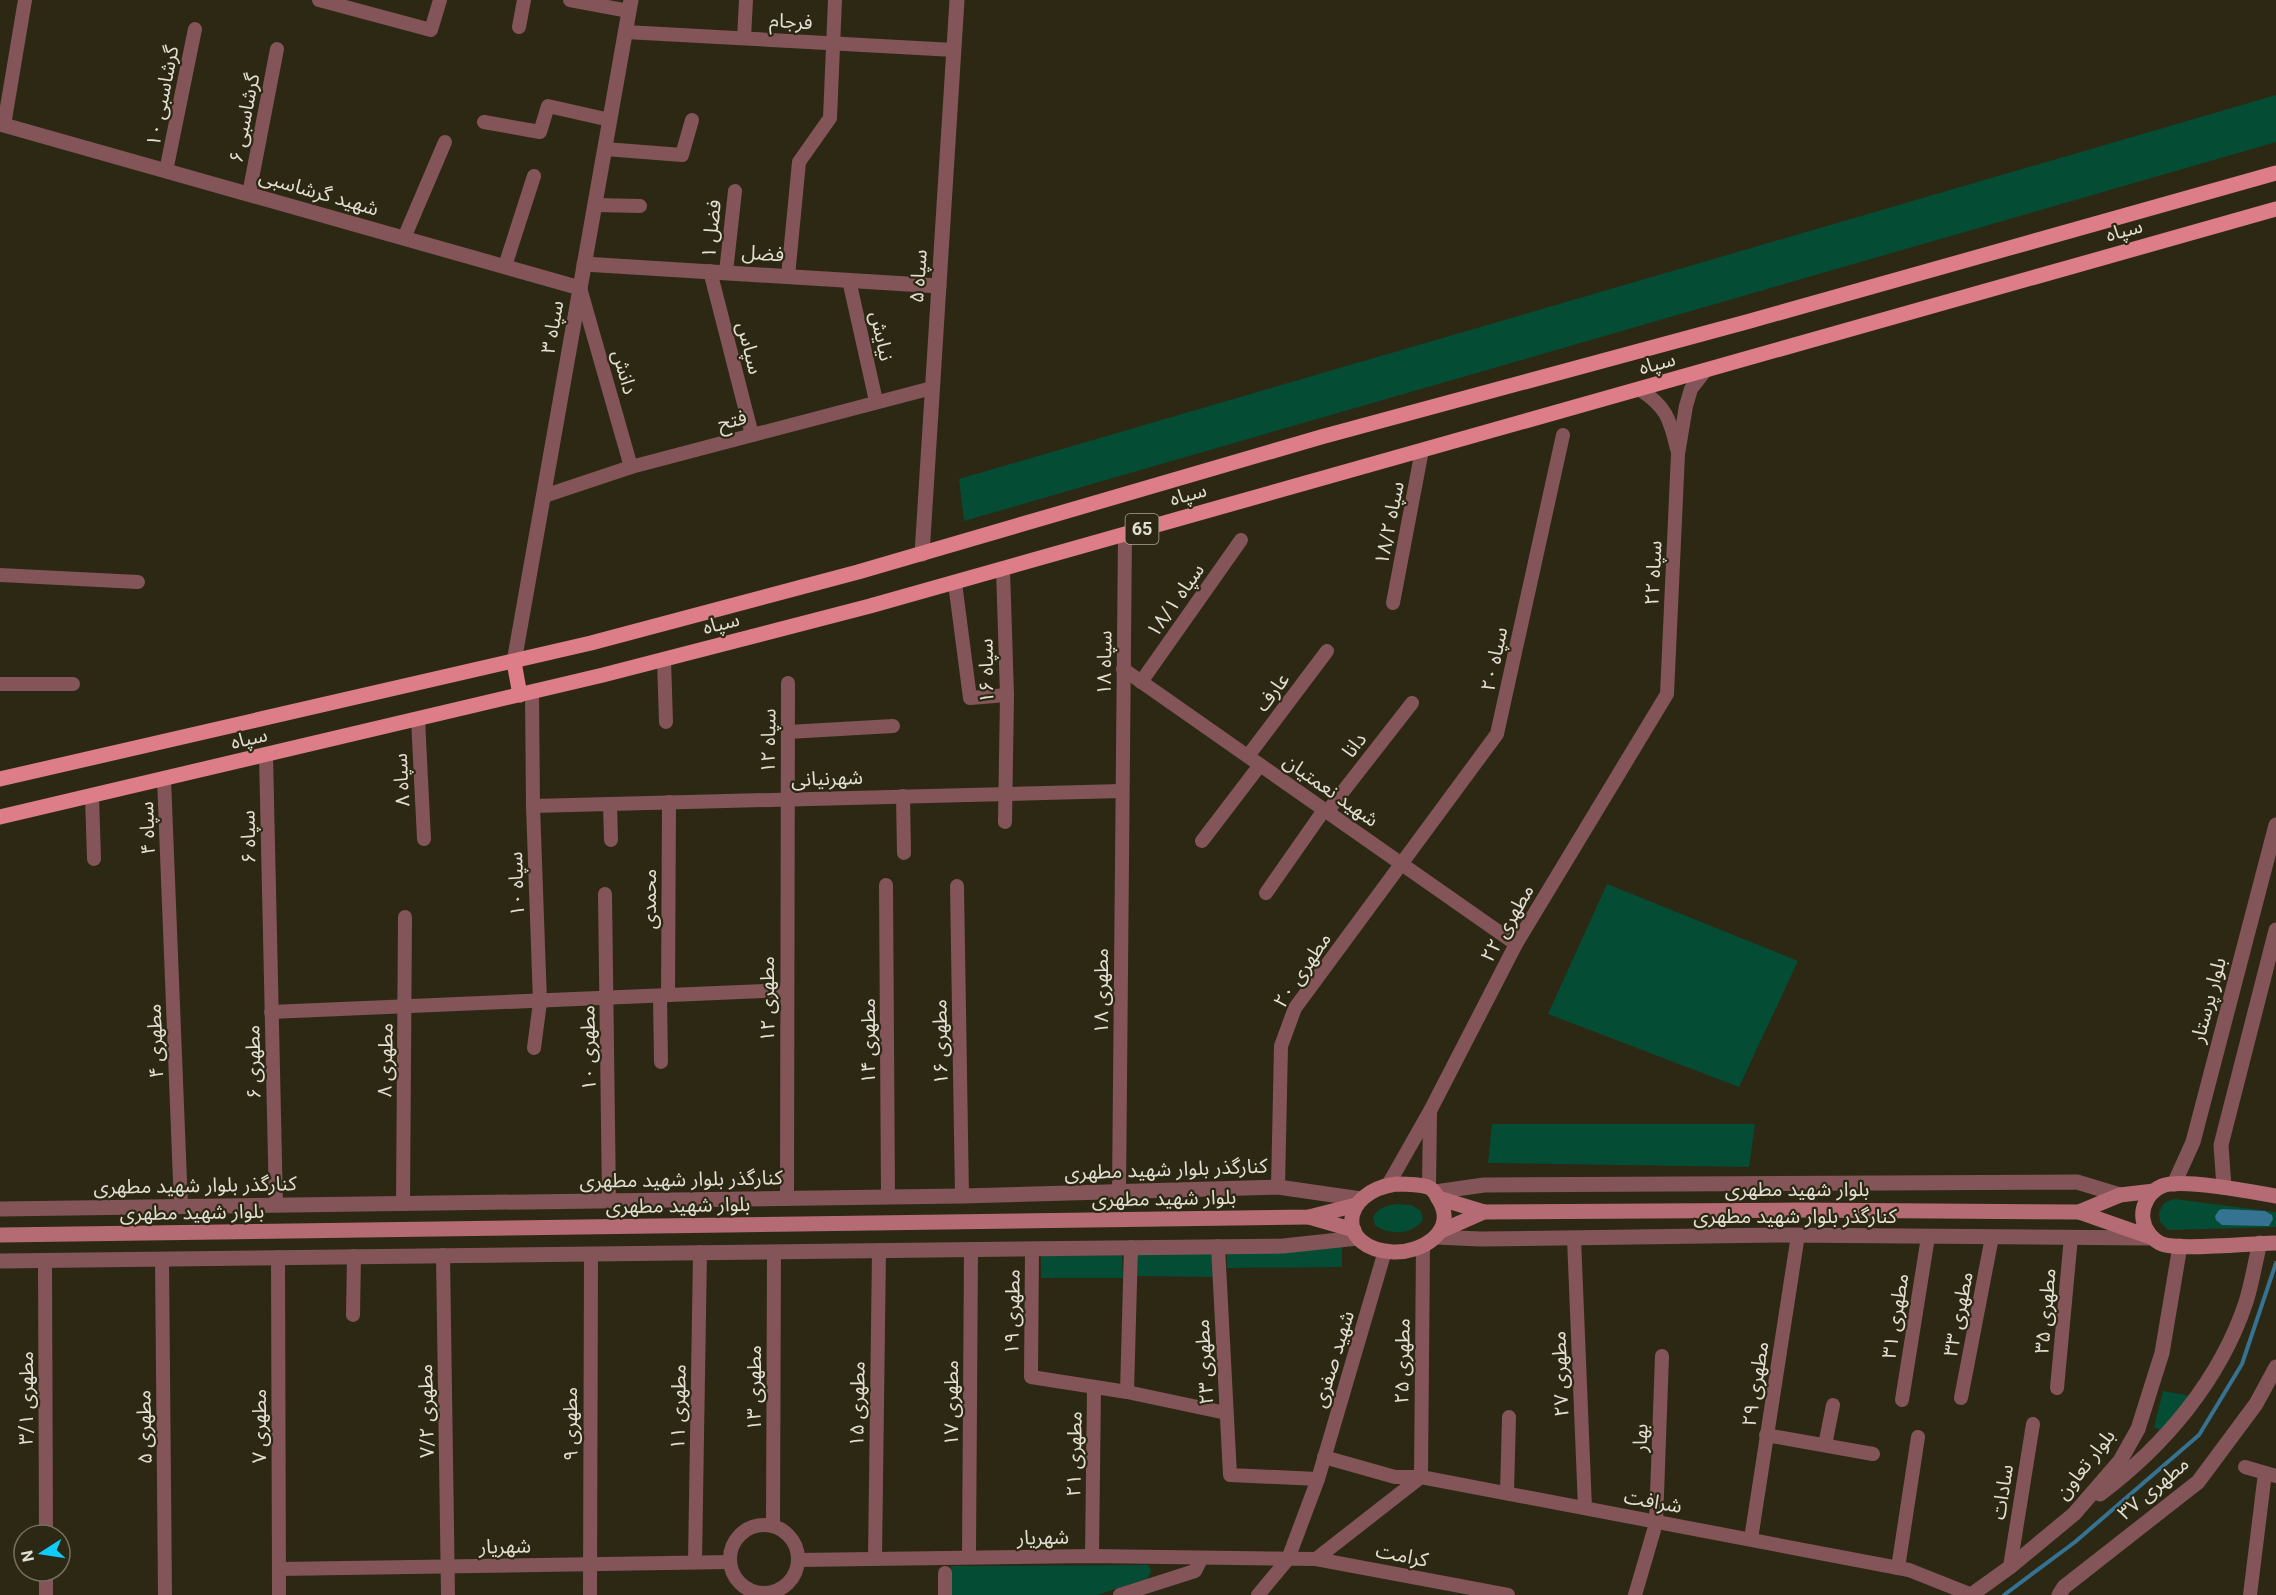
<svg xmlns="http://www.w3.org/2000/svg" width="2276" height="1595" viewBox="0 0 2276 1595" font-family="Roboto,'Noto Sans Arabic',sans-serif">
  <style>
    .green { fill: #054c34 }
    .water { fill: #367292 }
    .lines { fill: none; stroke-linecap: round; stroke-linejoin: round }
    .stream { stroke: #367292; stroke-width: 4 }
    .minor { stroke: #835458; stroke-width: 14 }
    .tertiary { stroke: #835458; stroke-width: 15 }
    .secondary { stroke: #b56b73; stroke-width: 15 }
    .primary { stroke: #dd7d87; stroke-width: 15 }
    .labels { text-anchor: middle; stroke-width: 4.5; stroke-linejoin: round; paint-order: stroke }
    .shield { fill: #2c2814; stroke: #aba799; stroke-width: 1.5 }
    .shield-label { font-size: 18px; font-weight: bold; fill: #e1ded2 }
    .street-label { font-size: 20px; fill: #e1ded2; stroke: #2c2814 }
  </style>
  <rect width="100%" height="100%" fill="#2c2814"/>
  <g class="green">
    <polygon points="2276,95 2276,142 964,521 959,479"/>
    <polygon points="1607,884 1798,961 1739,1087 1548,1014"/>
    <polygon points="1492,1124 1755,1124 1749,1167 1488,1163"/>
    <polygon points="2174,1199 2276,1212 2276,1227 2168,1230 2160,1222 2159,1212 2164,1203"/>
    <path d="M1397 1204 1411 1205 1421 1211 1423 1219C1414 1235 1389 1236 1375 1225L1373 1217C1378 1208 1387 1205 1397 1204Z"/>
    <polygon points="1342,1245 1342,1267 1227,1268 1227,1252"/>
    <polygon points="1137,1253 1213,1253 1213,1277 1137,1276"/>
    <polygon points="1122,1255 1123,1278 1041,1278 1041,1256"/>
    <polygon points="2163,1391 2192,1396 2161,1431 2154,1427"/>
    <polygon points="1149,1565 1151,1572 1147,1579 1097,1595 950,1595 951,1566"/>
  </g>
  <polygon class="water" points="2223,1209 2265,1211 2272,1215 2273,1219 2269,1226 2265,1226 2222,1225 2216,1220 2215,1216 2219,1210"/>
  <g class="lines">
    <polyline class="stream" points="2004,1595 2075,1542 2199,1435 2242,1364 2276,1263"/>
    <g class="minor">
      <polyline points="319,0 431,30 440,0"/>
      <polyline points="570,0 629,11"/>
      <polyline points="519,27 524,0"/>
      <polyline points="625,32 954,50"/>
      <polyline points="744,38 746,0"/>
      <polyline points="484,122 540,132 548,106 610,120"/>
      <polyline points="4,125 25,0"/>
      <polyline points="605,149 682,155 692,120"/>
      <polyline points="166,171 195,29"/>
      <polyline points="249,194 277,49"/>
      <polyline points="595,205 640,206"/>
      <polyline points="404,238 445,142"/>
      <polyline points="505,266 534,176"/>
      <polyline points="710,271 752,435"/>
      <polyline points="726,272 735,191"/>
      <polyline points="788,276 799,162 830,118 835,0"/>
      <polyline points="849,280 876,401"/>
      <polyline points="580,288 631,467"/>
      <path d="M1639 389C1666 406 1670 419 1677 449"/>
      <polyline points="544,496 631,467 932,388"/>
      <polyline points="1003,569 1007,695 1005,822"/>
      <polyline points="0,575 138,582"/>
      <polyline points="955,583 970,698 1007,695"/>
      <polyline points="1393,603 1422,450"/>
      <polyline points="664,660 666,722"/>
      <polyline points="1123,669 1516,944"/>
      <polyline points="1141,682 1241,540"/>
      <polyline points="0,684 73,684"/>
      <polyline points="532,692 533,806 540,1002 534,1048"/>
      <polyline points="418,719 424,839"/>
      <polyline points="788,732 893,726"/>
      <polyline points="266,755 276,1205"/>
      <polyline points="1248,756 1327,651"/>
      <polyline points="164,779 181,1206"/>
      <polyline points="92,796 94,859"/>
      <polyline points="903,796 904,853"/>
      <polyline points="610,804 611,840"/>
      <polyline points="533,806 1122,791"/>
      <polyline points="1327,812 1412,703"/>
      <polyline points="1202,841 1260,765"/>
      <polyline points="886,885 888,1197"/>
      <polyline points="957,886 962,1196"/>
      <polyline points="1266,893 1324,810"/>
      <polyline points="605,894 609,1201"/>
      <polyline points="668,995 669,802"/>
      <polyline points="660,996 661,1062"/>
      <polyline points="271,1012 786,990"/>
      <polyline points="1388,1185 1430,1111 1516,944 1667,694 1678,454 1686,406 1691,389 1705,371"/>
      <polyline points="1278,1187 1281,1046 1295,1008 1497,734 1563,435"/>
      <polyline points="1429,1187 1430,1113"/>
      <polyline points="1119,1192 1125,534"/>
      <polyline points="787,1199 788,683"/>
      <polyline points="403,1204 405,917"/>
      <polyline points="1574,1238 1585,1508"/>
      <polyline points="1218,1246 1230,1475 1318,1479"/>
      <polyline points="1032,1249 1031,1377 1127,1392 1226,1413"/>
      <polyline points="443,1255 448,1595"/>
      <polyline points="278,1257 279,1595"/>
      <polyline points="162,1259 165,1595"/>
      <polyline points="45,1260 46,1535"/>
      <polyline points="353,1315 354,1256"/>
      <polyline points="2057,1388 2071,1237"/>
      <polyline points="1127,1392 1131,1247"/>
      <polyline points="1961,1398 1992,1237"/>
      <polyline points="1902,1400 1928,1237"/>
      <polyline points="1766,1435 1873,1454"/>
      <polyline points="1825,1445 1833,1405"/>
      <polyline points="1324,1457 1395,1477 1421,1477 1909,1570 1972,1595"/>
      <polyline points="2245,1467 2276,1476"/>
      <polyline points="1507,1492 1509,1417"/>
      <polyline points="1656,1522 1662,1356"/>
      <circle cx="764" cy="1559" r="34"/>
      <polyline points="773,1525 774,1252"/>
      <polyline points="1751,1539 1798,1235"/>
      <polyline points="1092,1556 1094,1388"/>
      <polyline points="969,1557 971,1249"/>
      <polyline points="875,1558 879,1250"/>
      <polyline points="1316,1559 1421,1477 1423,1246"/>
      <polyline points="798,1560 1092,1556 1316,1559 1508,1595"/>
      <polyline points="695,1562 700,1252"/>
      <polyline points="2010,1567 2033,1424"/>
      <polyline points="1898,1568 1918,1437"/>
      <polyline points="279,1569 730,1562"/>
      <polyline points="46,1571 46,1595"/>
      <polyline points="945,1573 945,1595"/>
      <polyline points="590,1595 591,1254"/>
      <polyline points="1120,1595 1195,1571 1201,1559"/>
      <polyline points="1258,1595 1288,1559 1318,1479 1385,1251"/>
      <polyline points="1635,1595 1654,1530"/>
      <polyline points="2250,1595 2265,1473"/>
    </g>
    <g class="tertiary">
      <polyline points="0,124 580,288"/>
      <polyline points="584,264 939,286"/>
      <polyline points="922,554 957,0"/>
      <polyline points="514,662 631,0"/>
      <polyline points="2174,1184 2193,1142 2276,825"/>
      <polyline points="2224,1187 2221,1145 2276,930"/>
      <polyline points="1435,1192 1484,1185 2077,1182 2120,1195"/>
      <polyline points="0,1209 962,1196 1278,1187 1361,1199"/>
      <polyline points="1436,1237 1480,1239 1779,1235 2149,1238"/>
      <polyline points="0,1261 1283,1246 1358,1238"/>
      <path d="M2100 1494C2165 1445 2220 1380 2246 1302 2252 1283 2255 1262 2260 1243"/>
      <polyline points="1971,1595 2010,1567 2074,1514 2120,1461 2138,1429 2162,1353 2180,1246"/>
      <polyline points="2059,1595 2064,1587 2198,1482 2256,1404 2276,1367"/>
    </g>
    <g class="secondary">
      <path d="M1396 1184C1405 1184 1418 1184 1428 1187 1434 1189 1436 1195 1439 1200 1458 1232 1421 1253 1393 1252 1336 1249 1339 1192 1396 1184Z"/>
      <path d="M2276 1196C2253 1192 2182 1178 2162 1186 2150 1191 2141 1205 2143 1219 2144 1229 2152 1240 2162 1244 2180 1251 2252 1243 2276 1243"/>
      <polyline points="1438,1198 1484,1212"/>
      <polyline points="2079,1212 2153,1238"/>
      <polyline points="1309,1217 1354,1230"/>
      <polyline points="1441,1231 1484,1212 1800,1210 2079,1212 2120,1195 2154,1191"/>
      <polyline points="0,1235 1309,1217 1356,1205"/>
    </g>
    <g class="primary">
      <polyline points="514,662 520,695"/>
      <polyline points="0,779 591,643 858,572 1321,437 1750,321 2276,173"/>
      <polyline points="0,817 603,675 870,606 2276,209"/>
    </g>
  </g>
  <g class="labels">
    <rect class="shield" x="1125.5" y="514" width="33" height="30" rx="4.5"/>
    <g class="shield-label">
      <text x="1142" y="535">65</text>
    </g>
    <g class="street-label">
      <text transform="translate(791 21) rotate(3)" y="7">فرجام</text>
      <text transform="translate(162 96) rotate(-79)" y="7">گرشاسبی ۱۰</text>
      <text transform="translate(244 118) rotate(-79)" y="7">گرشاسبی ۶</text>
      <text transform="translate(319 192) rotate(16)" y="7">شهید گرشاسبی</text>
      <text transform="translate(711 229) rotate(-84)" y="7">فضل ۱</text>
      <text transform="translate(2124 230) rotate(-16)" y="7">سپاه</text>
      <text transform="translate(763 253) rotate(4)" y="7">فضل</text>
      <text transform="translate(918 276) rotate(-86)" y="7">سپاه ۵</text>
      <text transform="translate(552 327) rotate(-80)" y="7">سپاه ۳</text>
      <text transform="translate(882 336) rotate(78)" y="7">نیایش</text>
      <text transform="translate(750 348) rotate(76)" y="7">سپاس</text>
      <text transform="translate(1657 363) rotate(-15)" y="7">سپاه</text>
      <text transform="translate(625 372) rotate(74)" y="7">دانش</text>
      <text transform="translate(732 420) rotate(-15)" y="7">فتح</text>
      <text transform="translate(1188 494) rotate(-16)" y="7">سپاه</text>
      <text transform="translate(1389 523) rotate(-79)" y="7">سپاه ۱۸/۲</text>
      <text transform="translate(1653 573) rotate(-87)" y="7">سپاه ۲۲</text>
      <text transform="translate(1175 600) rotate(-55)" y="7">سپاه ۱۸/۱</text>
      <text transform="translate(721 623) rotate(-14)" y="7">سپاه</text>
      <text transform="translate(1494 659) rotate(-78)" y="7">سپاه ۲۰</text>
      <text transform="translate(1104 663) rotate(-89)" y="7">سپاه ۱۸</text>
      <text transform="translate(986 671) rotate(-91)" y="7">سپاه ۱۶</text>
      <text transform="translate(1272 692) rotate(-53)" y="7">عارف</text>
      <text transform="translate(249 738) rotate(-13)" y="7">سپاه</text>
      <text transform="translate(768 741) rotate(-89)" y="7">سپاه ۱۲</text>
      <text transform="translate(1354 745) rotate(-52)" y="7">دانا</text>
      <text transform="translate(827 778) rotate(-2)" y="7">شهرنیانی</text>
      <text transform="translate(401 780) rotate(-93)" y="7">سپاه ۸</text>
      <text transform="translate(1331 790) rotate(35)" y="7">شهید نعمتیان</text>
      <text transform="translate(147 828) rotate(-92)" y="7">سپاه ۴</text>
      <text transform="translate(248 837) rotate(-91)" y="7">سپاه ۶</text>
      <text transform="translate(516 884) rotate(-92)" y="7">سپاه ۱۰</text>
      <text transform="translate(649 899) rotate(-90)" y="7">محمدی</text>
      <text transform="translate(1507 923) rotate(-60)" y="7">مطهری ۲۲</text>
      <text transform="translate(1302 970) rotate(-56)" y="7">مطهری ۲۰</text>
      <text transform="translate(1101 991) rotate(-90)" y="7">مطهری ۱۸</text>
      <text transform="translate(767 999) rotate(-90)" y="7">مطهری ۱۲</text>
      <text transform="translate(2208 1000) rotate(-75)" y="7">بلوار پرستار</text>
      <text transform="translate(155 1041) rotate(-92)" y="7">مطهری ۴</text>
      <text transform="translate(868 1041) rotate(-90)" y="7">مطهری ۱۴</text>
      <text transform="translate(940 1042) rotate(-91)" y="7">مطهری ۱۶</text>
      <text transform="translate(588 1048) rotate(-91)" y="7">مطهری ۱۰</text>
      <text transform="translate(385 1060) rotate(-89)" y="7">مطهری ۸</text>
      <text transform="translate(253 1062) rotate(-91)" y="7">مطهری ۶</text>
      <text transform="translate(1166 1169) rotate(-2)" y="7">کنارگذر بلوار شهید مطهری</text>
      <text transform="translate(681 1179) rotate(-1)" y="7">کنارگذر بلوار شهید مطهری</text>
      <text transform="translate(195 1185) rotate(-1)" y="7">کنارگذر بلوار شهید مطهری</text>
      <text x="1797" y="1196">بلوار شهید مطهری</text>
      <text transform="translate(1164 1198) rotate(-1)" y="7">بلوار شهید مطهری</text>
      <text transform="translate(678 1205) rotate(-1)" y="7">بلوار شهید مطهری</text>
      <text transform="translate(192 1212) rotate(-1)" y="7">بلوار شهید مطهری</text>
      <text x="1795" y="1223">کنارگذر بلوار شهید مطهری</text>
      <text transform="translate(2045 1311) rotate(-85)" y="7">مطهری ۳۵</text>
      <text transform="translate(1012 1312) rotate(-89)" y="7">مطهری ۱۹</text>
      <text transform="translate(1958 1314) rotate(-79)" y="7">مطهری ۳۳</text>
      <text transform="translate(1895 1316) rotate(-81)" y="7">مطهری ۳۱</text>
      <text transform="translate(1333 1359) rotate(-73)" y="7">شهید صفری</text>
      <text transform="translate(1402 1361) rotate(-89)" y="7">مطهری ۲۵</text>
      <text transform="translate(1204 1362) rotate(-93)" y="7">مطهری ۲۳</text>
      <text transform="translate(1560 1374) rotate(-92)" y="7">مطهری ۲۷</text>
      <text transform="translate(1755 1384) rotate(-81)" y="7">مطهری ۲۹</text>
      <text transform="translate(754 1388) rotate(-90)" y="7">مطهری ۱۳</text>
      <text transform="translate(26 1398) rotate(-90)" y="7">مطهری ۳/۱</text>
      <text transform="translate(951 1403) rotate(-90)" y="7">مطهری ۱۷</text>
      <text transform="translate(857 1404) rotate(-89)" y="7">مطهری ۱۵</text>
      <text transform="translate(678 1407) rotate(-89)" y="7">مطهری ۱۱</text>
      <text transform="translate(426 1411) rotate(-91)" y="7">مطهری ۷/۲</text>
      <text transform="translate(570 1424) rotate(-90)" y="7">مطهری ۹</text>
      <text transform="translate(259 1426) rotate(-90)" y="7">مطهری ۷</text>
      <text transform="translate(144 1427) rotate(-91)" y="7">مطهری ۵</text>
      <text transform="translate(1640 1438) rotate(-88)" y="7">بهار</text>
      <text transform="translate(1074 1454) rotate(-89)" y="7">مطهری ۲۱</text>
      <text transform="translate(2085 1464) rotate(-52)" y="7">بلوار تعاون</text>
      <text transform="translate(2153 1488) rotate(-40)" y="7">مطهری ۳۷</text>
      <text transform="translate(2002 1492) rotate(-81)" y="7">سادات</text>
      <text transform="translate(1653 1501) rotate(10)" y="7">شرافت</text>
      <text transform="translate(1043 1537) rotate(-1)" y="7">شهریار</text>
      <text transform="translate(505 1546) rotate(-1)" y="7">شهریار</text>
      <text transform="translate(1402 1555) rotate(11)" y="7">کرامت</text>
    </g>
  </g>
  <g transform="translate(42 1553) rotate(258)"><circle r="28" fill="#2c2814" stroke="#747160" stroke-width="1.5"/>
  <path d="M0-4.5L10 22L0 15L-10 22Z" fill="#0fcafa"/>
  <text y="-9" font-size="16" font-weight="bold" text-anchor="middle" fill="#e1ded2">N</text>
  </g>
</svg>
